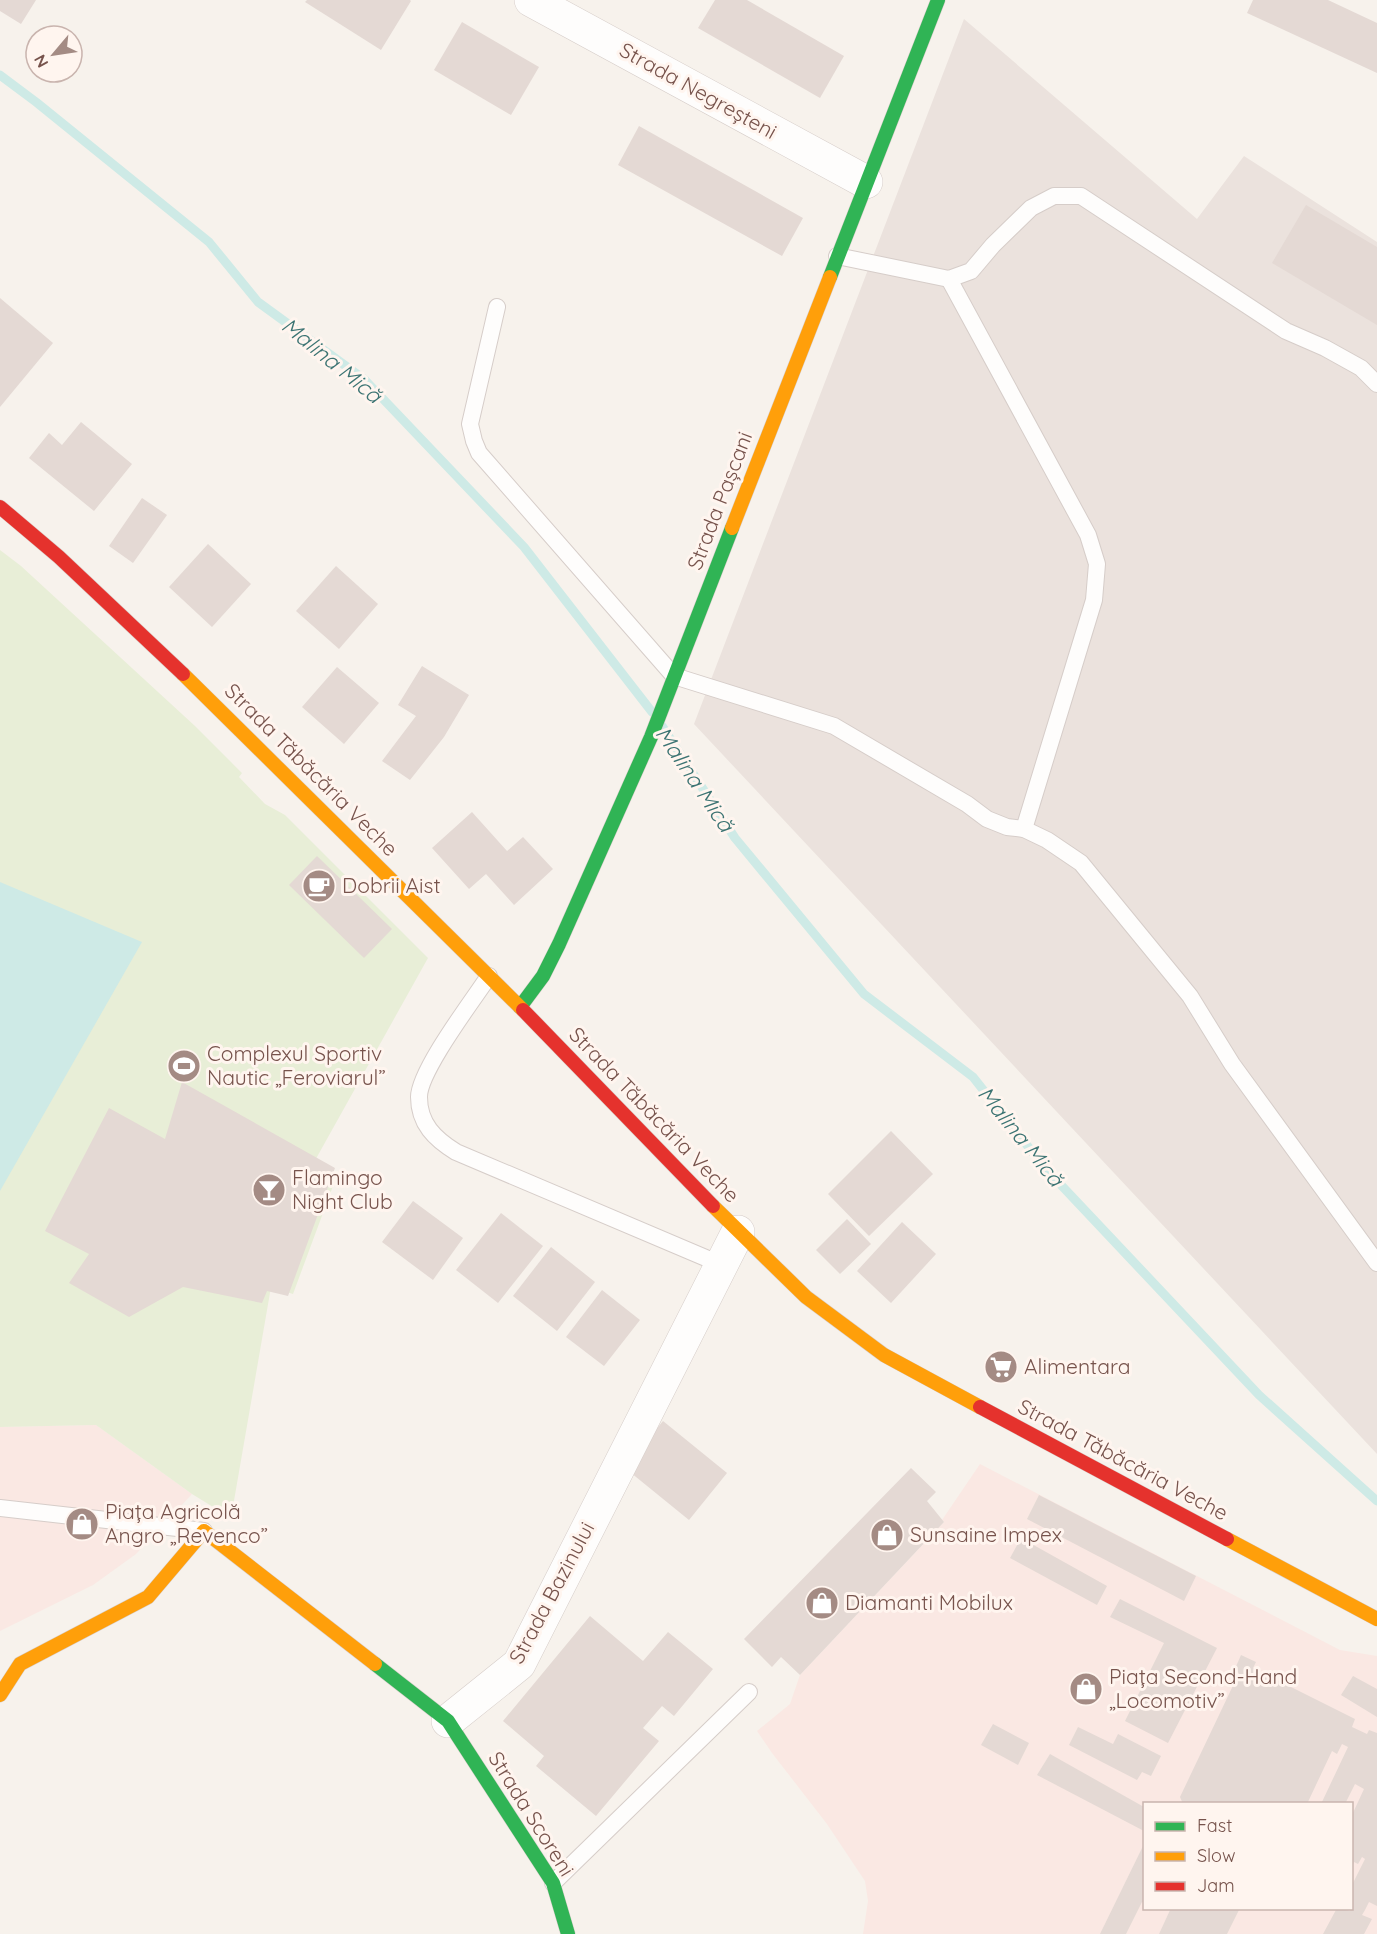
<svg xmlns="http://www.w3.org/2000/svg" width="1377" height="1934" viewBox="0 0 1377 1934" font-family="Quicksand,sans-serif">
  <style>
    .commercial { fill: #fae8e3; fill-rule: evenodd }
    .industrial { fill: #ebe2dd }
    .green { fill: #e8eed7 }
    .water { fill: #ceeae6 }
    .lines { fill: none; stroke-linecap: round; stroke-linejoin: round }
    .stream { stroke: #ceeae6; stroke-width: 9 }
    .building { fill: #e4d9d4 }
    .lane-casing { stroke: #d6cdc9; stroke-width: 18 }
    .street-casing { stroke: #d6cdc9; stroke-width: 34 }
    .fast-casing { stroke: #d8ceca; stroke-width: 15 }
    .slow-casing { stroke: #d8ceca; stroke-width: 15 }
    .jam-casing { stroke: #d8ceca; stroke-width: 15 }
    .lane { stroke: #fefdfc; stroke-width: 16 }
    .street { stroke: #fefdfc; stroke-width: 33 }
    .fast { stroke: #30b455; stroke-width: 14 }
    .slow { stroke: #ff9f0a; stroke-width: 14 }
    .jam { stroke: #e5322d; stroke-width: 14 }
    .labels { text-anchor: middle; stroke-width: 6; stroke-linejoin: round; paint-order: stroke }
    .street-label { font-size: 21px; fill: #77534c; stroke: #fff5ef }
    .poi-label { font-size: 21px; fill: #77534c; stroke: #fff5ef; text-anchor: start }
    .water-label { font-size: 22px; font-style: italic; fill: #3c7473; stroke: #fff5ef }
  </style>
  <rect width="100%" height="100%" fill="#f7f2ec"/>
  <g class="commercial">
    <polygon points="96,1425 192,1494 136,1554 93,1585 0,1631 0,1427"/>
    <path d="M980 1464 1340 1650 1377 1656V1934H863L868 1901 865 1881 827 1824 772 1753 757 1731 790 1704 800 1675 944 1522 942 1520ZM1144 1804H1352V1908H1144Z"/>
  </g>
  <polygon class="industrial" points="964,19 1197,219 1244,156 1377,242 1377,1454 694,724"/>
  <polygon class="green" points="0,550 21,566 195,726 242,773 239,777 265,804 285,815 428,958 308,1173 333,1186 293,1294 271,1287 231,1518 192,1494 96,1425 0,1427"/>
  <polygon class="water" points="0,882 142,942 0,1191"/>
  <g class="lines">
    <g class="stream">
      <polyline points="0,75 36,102 209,242 258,302 365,380 524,547 652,712"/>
      <polyline points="662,726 735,838 864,994 973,1077 1045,1168 1259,1395 1377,1501"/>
    </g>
  </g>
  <g class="building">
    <polygon points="0,0 36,0 21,24 0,11"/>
    <polygon points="307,0 410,0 411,1 381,50 305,2"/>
    <polygon points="715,0 747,0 844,56 820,98 698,28"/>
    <polygon points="1253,0 1328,0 1377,23 1377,73 1247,13"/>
    <polygon points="462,22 539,67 511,115 434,70"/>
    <polygon points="639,126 803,218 782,256 618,165"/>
    <polygon points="1306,205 1377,247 1377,325 1272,263"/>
    <polygon points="0,298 53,343 0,407"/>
    <polygon points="81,422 132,464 94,511 29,458 49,433 62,445"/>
    <polygon points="142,498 167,515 133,563 109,546"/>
    <polygon points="208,544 251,584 212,627 169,587"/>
    <polygon points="336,566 378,604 339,649 296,611"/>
    <polygon points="422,666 469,695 444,737 410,780 382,761 416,716 398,705"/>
    <polygon points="337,667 379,703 344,744 302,707"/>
    <polygon points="472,812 507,851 523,837 553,869 514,905 486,874 469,889 432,848"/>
    <polygon points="317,856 392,929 364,958 289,885"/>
    <polygon points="182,1082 335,1168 288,1296 267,1291 262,1303 183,1287 129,1317 69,1283 89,1254 45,1231 109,1108 165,1139"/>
    <polygon points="891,1131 933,1174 869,1236 828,1194"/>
    <polygon points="413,1201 463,1238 433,1280 382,1242"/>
    <polygon points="501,1213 543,1246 498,1303 456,1270"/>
    <polygon points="847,1219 871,1244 840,1274 816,1250"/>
    <polygon points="902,1222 936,1254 891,1303 857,1271"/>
    <polygon points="551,1247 595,1282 557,1331 513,1296"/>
    <polygon points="602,1290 640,1320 604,1366 566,1337"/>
    <polygon points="663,1421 727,1473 689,1520 625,1468"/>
    <polygon points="911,1468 936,1492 927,1501 944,1522 800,1675 781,1657 772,1667 744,1639"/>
    <polygon points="1039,1495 1196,1576 1184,1601 1027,1519"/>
    <polygon points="1021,1538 1107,1586 1097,1605 1010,1558"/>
    <polygon points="1120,1599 1217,1648 1168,1743 1125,1721 1164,1643 1110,1617"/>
    <polygon points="590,1616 643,1661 668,1632 713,1669 674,1716 662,1706 643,1728 659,1741 596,1816 536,1766 544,1756 503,1721"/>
    <polygon points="1241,1655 1256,1662 1253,1668 1355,1719 1352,1727 1367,1734 1369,1730 1377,1733 1377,1906 1369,1902 1365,1910 1362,1915 1372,1919 1364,1934 1323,1934 1337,1908 1350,1911 1352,1908 1352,1885 1365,1859 1362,1857 1358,1864 1354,1862 1352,1867 1352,1815 1364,1789 1355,1784 1345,1804 1321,1804 1348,1747 1342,1744 1337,1754 1332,1751 1307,1804 1183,1804 1180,1797 1239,1673 1234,1671"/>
    <polygon points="1353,1676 1377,1689 1377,1717 1341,1695"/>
    <polygon points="993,1724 1029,1743 1018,1765 981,1745"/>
    <polygon points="1078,1727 1113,1744 1118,1734 1161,1756 1151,1776 1142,1772 1137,1780 1069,1745"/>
    <polygon points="1050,1754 1144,1807 1144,1831 1037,1775"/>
    <polygon points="1144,1844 1144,1903 1142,1902 1126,1934 1100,1934"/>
    <polygon points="1171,1908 1240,1908 1227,1934 1159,1934"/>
  </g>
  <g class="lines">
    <defs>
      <g id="lane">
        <polyline points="837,256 949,279 971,271 993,245 1031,208 1054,196 1081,196 1286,331 1325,348 1361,368 1377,384"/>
        <polyline points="949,279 1088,535 1097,564 1094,600 1024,829"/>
        <polyline points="497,307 470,424 474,441 479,453 674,676 834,726 967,804 987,819 1007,827 1024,829 1047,840 1081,863 1190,996 1232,1064 1377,1263"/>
        <path d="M489 976C473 1000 419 1071 419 1097 419 1124 435 1139 456 1152L720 1264"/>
        <polyline points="0,1508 204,1531"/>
        <polyline points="553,1883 749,1692"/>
      </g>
      <g id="street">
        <polyline points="531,0 866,182"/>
        <polyline points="448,1721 519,1664 738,1232"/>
      </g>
      <g id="fast">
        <polyline points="830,277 938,0"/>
        <polyline points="520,1007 543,976 559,944 651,737 732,528"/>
        <polyline points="375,1664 448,1721 553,1883 568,1934"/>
      </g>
      <g id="slow">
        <polyline points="732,528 830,277"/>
        <polyline points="183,674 523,1010"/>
        <polyline points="713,1206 806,1297 884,1355 980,1407"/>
        <polyline points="1227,1539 1377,1619"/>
        <polyline points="0,1695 20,1664 148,1597 204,1531 375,1664"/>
      </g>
      <g id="jam">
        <polyline points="0,507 59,557 183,674"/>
        <polyline points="523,1010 713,1206"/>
        <polyline points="980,1407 1227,1539"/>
      </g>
    </defs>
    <use href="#lane" class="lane-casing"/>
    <use href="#street" class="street-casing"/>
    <use href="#fast" class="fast-casing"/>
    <use href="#slow" class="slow-casing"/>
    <use href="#jam" class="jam-casing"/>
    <use href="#lane" class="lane"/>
    <use href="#street" class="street"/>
    <use href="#fast" class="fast"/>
    <use href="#slow" class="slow"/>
    <use href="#jam" class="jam"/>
  </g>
  <defs>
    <symbol id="cafe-disc" viewBox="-11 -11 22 22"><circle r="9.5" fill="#a48b84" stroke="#fff5ef"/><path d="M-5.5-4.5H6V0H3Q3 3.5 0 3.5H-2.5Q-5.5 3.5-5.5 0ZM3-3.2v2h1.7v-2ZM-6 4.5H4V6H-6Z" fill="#fff"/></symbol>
    <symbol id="stadium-disc" viewBox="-11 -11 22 22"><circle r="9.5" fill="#a48b84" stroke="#fff5ef"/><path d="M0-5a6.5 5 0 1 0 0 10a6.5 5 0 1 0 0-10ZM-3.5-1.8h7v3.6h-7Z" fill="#fff"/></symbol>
    <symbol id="bar-disc" viewBox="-11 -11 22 22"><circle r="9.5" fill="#a48b84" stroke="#fff5ef"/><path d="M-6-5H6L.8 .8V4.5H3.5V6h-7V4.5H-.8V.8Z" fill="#fff"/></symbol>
    <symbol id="supermarket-disc" viewBox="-11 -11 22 22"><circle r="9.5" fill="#a48b84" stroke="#fff5ef"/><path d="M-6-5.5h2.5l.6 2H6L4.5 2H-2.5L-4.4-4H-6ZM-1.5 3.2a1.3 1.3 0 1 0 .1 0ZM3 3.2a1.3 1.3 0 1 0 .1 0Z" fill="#fff"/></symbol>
    <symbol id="shop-disc" viewBox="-11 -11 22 22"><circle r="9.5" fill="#a48b84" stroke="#fff5ef"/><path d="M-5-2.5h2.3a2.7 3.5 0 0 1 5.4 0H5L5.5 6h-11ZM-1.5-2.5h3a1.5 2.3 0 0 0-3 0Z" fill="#fff"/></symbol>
  </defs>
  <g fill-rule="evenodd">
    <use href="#cafe-disc" x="300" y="867" width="38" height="38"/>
    <use href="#stadium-disc" x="165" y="1047" width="38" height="38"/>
    <use href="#bar-disc" x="250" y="1171" width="38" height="38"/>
    <use href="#supermarket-disc" x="982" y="1348" width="38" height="38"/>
    <use href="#shop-disc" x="63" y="1505" width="38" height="38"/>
    <use href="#shop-disc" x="868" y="1516" width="38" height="38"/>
    <use href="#shop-disc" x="803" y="1584" width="38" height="38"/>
    <use href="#shop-disc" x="1067" y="1670" width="38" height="38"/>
  </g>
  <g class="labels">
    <g class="street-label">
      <text transform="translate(698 91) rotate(29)" y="7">Strada Negreșteni</text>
      <text transform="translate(720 501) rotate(-69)" y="7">Strada Pașcani</text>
      <text transform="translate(311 770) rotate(45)" y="7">Strada Tăbăcăria Veche</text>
      <text transform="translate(654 1115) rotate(46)" y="7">Strada Tăbăcăria Veche</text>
      <text transform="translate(1123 1460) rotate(28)" y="7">Strada Tăbăcăria Veche</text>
      <text transform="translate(552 1593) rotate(-62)" y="7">Strada Bazinului</text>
      <text transform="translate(531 1814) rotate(58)" y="7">Strada Scoreni</text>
    </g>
    <g class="poi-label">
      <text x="342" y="893">Dobrii Aist</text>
      <text x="207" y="1061">Complexul Sportiv<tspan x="207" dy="24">Nautic „Feroviarul”</tspan></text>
      <text x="292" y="1185">Flamingo<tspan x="292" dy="24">Night Club</tspan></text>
      <text x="1024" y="1374">Alimentara</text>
      <text x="105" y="1519">Piața Agricolă<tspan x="105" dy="24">Angro „Revenco”</tspan></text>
      <text x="910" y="1542">Sunsaine Impex</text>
      <text x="845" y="1610">Diamanti Mobilux</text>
      <text x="1109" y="1684">Piața Second-Hand<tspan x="1109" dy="24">„Locomotiv”</tspan></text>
    </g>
    <g class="water-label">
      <text transform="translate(332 360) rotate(39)" y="8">Malina Mică</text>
      <text transform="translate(695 779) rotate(56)" y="8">Malina Mică</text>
      <text transform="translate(1021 1136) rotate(51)" y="8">Malina Mică</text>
    </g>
  </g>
  <rect x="1143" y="1802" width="210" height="108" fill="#fff5ef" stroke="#c9b4ae" stroke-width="1.5"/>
  <rect x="1155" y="1822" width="30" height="9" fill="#30b455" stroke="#c9b4ae" stroke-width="1.5"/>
  <text x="1197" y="1832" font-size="18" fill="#77534c">Fast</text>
  <rect x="1155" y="1852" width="30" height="9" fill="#ff9f0a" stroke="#c9b4ae" stroke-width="1.5"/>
  <text x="1197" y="1862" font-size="18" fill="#77534c">Slow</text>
  <rect x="1155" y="1882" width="30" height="9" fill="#e5322d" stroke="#c9b4ae" stroke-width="1.5"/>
  <text x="1197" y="1892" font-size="18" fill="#77534c">Jam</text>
  <g transform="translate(54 54) rotate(241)"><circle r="28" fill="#fff5ef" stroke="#c9b4ae" stroke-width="1.5"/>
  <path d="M0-4.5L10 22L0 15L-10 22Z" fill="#a48b84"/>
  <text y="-9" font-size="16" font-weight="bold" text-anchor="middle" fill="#77534c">N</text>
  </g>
</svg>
